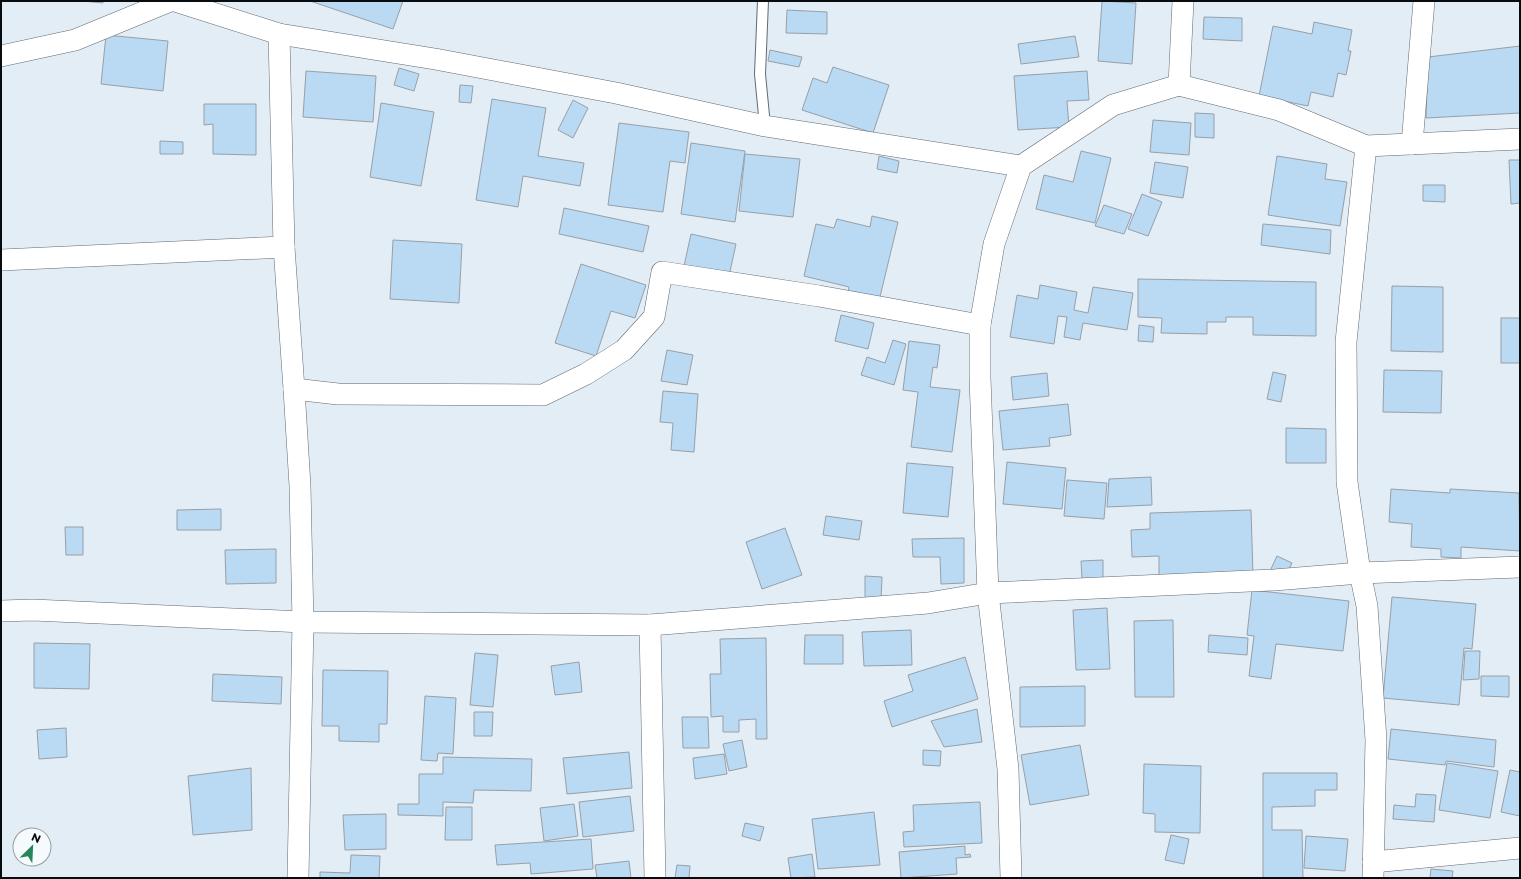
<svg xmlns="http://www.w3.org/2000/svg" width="1521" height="879" viewBox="0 0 1521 879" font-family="Montserrat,sans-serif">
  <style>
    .building { fill: #bad9f2; stroke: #97a0a9 }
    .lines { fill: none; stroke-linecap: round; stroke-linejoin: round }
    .service-casing { stroke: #616a72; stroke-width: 12 }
    .minor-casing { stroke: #616a72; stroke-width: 22 }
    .service { stroke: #fff; stroke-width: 10 }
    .minor { stroke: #fff; stroke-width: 21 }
  </style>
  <rect width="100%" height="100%" fill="#e3edf6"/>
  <g class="building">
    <polygon points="82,1 103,1 103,3"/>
    <polygon points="310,1 403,1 393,29"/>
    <polygon points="1102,1 1136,3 1132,64 1098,61"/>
    <polygon points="787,10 827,12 827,34 786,33"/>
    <polygon points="1204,17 1242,18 1242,41 1203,39"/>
    <polygon points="1314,22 1352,30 1348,51 1351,51 1346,75 1338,73 1333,97 1311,92 1308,106 1259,96 1273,26 1312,34"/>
    <polygon points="106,35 168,41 163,91 101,84"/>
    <polygon points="1075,36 1079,57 1021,64 1018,44"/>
    <polygon points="1520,46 1520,113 1426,118 1428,57"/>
    <polygon points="770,50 802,57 799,67 768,61"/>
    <polygon points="833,67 889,85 873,133 802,110 813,78 827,83"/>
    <polygon points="399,68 419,74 414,91 394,85"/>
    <polygon points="306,71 376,76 373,122 303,117"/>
    <polygon points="1087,71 1089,100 1067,101 1069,127 1018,130 1014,76"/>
    <polygon points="460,85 473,86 471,103 459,102"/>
    <polygon points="492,99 546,108 538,156 584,163 580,186 523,176 518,207 476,200"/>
    <polygon points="573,100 588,108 573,138 558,130"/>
    <polygon points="381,103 434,112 421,186 370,177"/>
    <polygon points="204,104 256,104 256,155 213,154 213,124 204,125"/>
    <polygon points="1195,113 1214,114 1214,138 1195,137"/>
    <polygon points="1153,120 1191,123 1189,155 1150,152"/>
    <polygon points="619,123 689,132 685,163 670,161 663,212 608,205"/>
    <polygon points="160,141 183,142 183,154 160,154"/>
    <polygon points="691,143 745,151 735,222 681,214"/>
    <polygon points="1081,151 1111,158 1095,223 1036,209 1044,175 1073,182"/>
    <polygon points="745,154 800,159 793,217 739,211"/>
    <polygon points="879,156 899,161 897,173 877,169"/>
    <polygon points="1277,156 1327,164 1325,179 1347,182 1340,226 1268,215"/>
    <polygon points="1509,160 1520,160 1520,203 1511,204"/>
    <polygon points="1155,162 1188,167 1183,198 1150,193"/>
    <polygon points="1423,185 1445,185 1445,202 1423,201"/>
    <polygon points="1142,194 1162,202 1148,236 1128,229"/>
    <polygon points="1104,205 1132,214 1124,234 1095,226"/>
    <polygon points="564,208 649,226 643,252 559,234"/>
    <polygon points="872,216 898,222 879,301 848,293 849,287 804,276 816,224 834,228 837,219 870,227"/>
    <polygon points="1263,224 1331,230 1330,254 1261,245"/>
    <polygon points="691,234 736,244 729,276 684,266"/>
    <polygon points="393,240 462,244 459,303 390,299"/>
    <polygon points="581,264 646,285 635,318 611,311 596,356 555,343"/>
    <polygon points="1138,279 1316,282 1316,336 1253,335 1253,317 1226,317 1226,322 1207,322 1207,334 1161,333 1162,318 1138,317"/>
    <polygon points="1040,285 1077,292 1074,310 1088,313 1093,287 1133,293 1127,330 1083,323 1080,340 1064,337 1067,317 1058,316 1054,344 1010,337 1017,295 1038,299"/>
    <polygon points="1392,286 1443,287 1443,352 1391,351"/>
    <polygon points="841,315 874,323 868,349 835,341"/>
    <rect x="1501" y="318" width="19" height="45"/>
    <polygon points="1139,325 1154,327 1153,342 1138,341"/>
    <polygon points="893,340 906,344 894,385 861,375 867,357 885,363"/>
    <polygon points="909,341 940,345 937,368 933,367 930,387 960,390 952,452 911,447 918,392 903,390"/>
    <polygon points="667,350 693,355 687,385 661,381"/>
    <polygon points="1384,370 1442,371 1441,413 1383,412"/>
    <polygon points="1273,372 1286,375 1281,402 1267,399"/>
    <polygon points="1047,373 1049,396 1013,400 1011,377"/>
    <polygon points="663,391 698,394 694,452 671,450 673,423 660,422"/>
    <polygon points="1068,404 1071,435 1049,438 1050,446 1003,450 999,411"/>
    <polygon points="1286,428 1326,429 1326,463 1286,463"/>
    <polygon points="1007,462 1066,468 1062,509 1003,504"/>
    <polygon points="907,463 953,467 948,517 903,513"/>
    <polygon points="1151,477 1152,505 1107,507 1109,479"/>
    <polygon points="1067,480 1107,483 1104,519 1064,516"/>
    <polygon points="1391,489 1450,493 1450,489 1519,493 1520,551 1461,547 1461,558 1441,557 1441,549 1411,547 1412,524 1389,522"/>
    <polygon points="221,509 221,530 177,530 177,510"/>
    <polygon points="1251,510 1253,575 1159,578 1159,556 1132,557 1131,530 1150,529 1150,513"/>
    <polygon points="826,516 862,521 859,540 823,535"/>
    <polygon points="65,527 83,527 83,555 66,555"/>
    <polygon points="785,528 802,575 762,589 746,542"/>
    <polygon points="964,538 964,583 941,584 940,557 913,557 912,539"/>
    <polygon points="276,549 276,583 226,584 225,550"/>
    <polygon points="1277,556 1292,563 1285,578 1270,571"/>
    <polygon points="1103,560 1103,578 1082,579 1081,561"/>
    <polygon points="865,576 882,577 881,600 865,600"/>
    <polygon points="1252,590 1349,601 1343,651 1276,644 1271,679 1249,676 1254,636 1247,635"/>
    <polygon points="1392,597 1476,604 1472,649 1464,648 1459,705 1383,698"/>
    <polygon points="1107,608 1110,669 1076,670 1073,610"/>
    <polygon points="1173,620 1174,697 1135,697 1134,621"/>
    <polygon points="911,630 912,665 864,666 862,632"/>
    <polygon points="805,635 843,635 843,664 804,664"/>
    <polygon points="1209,635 1248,638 1247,655 1208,652"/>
    <polygon points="766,638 767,739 756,739 756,719 739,720 739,732 723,732 723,716 711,717 710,674 721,674 720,639"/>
    <polygon points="34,643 90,644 89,689 34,688"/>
    <polygon points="1465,651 1480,651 1479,679 1463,680"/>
    <polygon points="475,653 498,655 493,707 470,705"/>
    <polygon points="965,657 978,699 892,727 884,701 913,691 908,675"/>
    <polygon points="579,662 582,692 555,695 551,666"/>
    <polygon points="323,670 388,671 387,724 379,724 379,742 339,741 339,726 322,726"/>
    <polygon points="213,674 282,677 281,704 212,701"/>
    <polygon points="1481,676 1509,676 1509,697 1481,696"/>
    <polygon points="1085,686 1085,726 1020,727 1020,687"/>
    <polygon points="425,696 456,698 453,754 438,753 437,761 421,760"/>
    <polygon points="977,709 982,742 944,747 931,721"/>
    <polygon points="474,712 493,712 492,736 474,736"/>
    <polygon points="682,717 708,717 709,748 683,748"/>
    <polygon points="66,728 67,757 39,759 37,730"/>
    <polygon points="1391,729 1496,740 1494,767 1446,761 1445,765 1388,759"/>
    <polygon points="742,740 747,767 729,771 723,744"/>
    <polygon points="1080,745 1089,795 1030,805 1021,755"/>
    <polygon points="923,750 941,751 940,766 923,765"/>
    <polygon points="629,752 632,788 567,794 563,758"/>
    <polygon points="724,754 727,774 695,779 693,758"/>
    <polygon points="443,757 532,759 531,791 474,790 473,803 443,802 443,816 398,815 398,804 419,804 419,774 443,774"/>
    <polygon points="1447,763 1498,771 1490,818 1439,810"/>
    <polygon points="1144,764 1201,766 1200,833 1155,832 1155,814 1143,813"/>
    <polygon points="251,768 252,830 193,835 188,776"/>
    <polygon points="1510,770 1520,772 1520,816 1501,812"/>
    <polygon points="1263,773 1337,773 1337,790 1315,790 1315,806 1272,807 1272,830 1302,830 1303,878 1263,878"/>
    <polygon points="1416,794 1436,795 1434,822 1393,819 1394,805 1415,807"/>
    <polygon points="630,796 634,831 583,837 579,802"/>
    <polygon points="980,802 982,843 904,847 903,832 914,831 913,805"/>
    <polygon points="574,804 578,836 544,841 540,808"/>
    <polygon points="446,807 472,807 472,840 445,840"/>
    <polygon points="874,812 880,865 818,869 812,819"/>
    <polygon points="386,814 386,849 345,850 343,815"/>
    <polygon points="745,823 764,827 760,841 742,836"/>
    <polygon points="1171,835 1189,839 1184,864 1165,860"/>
    <polygon points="1306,836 1348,839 1345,871 1304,868"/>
    <polygon points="591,839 593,869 531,874 530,863 497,865 495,845"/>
    <polygon points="965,846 965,855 970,854 971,857 956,858 957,874 901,878 899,852"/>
    <polygon points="812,854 815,877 791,878 788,858"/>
    <polygon points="351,855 380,856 379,878 320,878 320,872 350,873"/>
    <polygon points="629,861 631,878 597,878 595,865"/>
    <polygon points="677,865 690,866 689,878 675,878"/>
    <polygon points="1431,869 1453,871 1452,878 1430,878"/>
  </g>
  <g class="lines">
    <defs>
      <polyline id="service" points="763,1 760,74 765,126"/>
      <g id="minor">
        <polyline points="175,1 279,34 435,59 616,93 765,126 1021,166"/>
        <polyline points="279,34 284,247 294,389 338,394 543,395 586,374 624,350 654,317 662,272 819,296 980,325"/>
        <polyline points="1,56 75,40 170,1"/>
        <polyline points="1179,85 1279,110 1366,146 1520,139"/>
        <polyline points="1412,144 1424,1"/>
        <polyline points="1366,146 1346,342 1347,482 1360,573 1367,606 1376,740 1373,878"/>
        <polyline points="1,260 284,247"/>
        <polyline points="294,389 300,486 303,622 298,878"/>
        <polyline points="1,611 33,610 303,622 650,625 928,603 988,593 1274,580 1360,573 1520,567"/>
        <polyline points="650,625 655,878"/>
        <polyline points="1373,862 1520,848"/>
        <polyline points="1011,878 1008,769 988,593 980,378 980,325 994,244 1021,166 1113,105 1179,85 1183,1"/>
      </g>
    </defs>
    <use href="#service" class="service-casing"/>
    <use href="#minor" class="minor-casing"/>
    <use href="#service" class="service"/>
    <use href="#minor" class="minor"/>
  </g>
  <rect width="1521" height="879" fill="none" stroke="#080c0e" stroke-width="4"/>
  <g transform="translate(32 847) rotate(24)"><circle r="19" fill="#f5fafd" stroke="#969b9d"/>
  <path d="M0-3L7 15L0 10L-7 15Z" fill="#27845b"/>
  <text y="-6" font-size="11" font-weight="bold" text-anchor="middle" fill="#080c0e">N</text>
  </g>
</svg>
